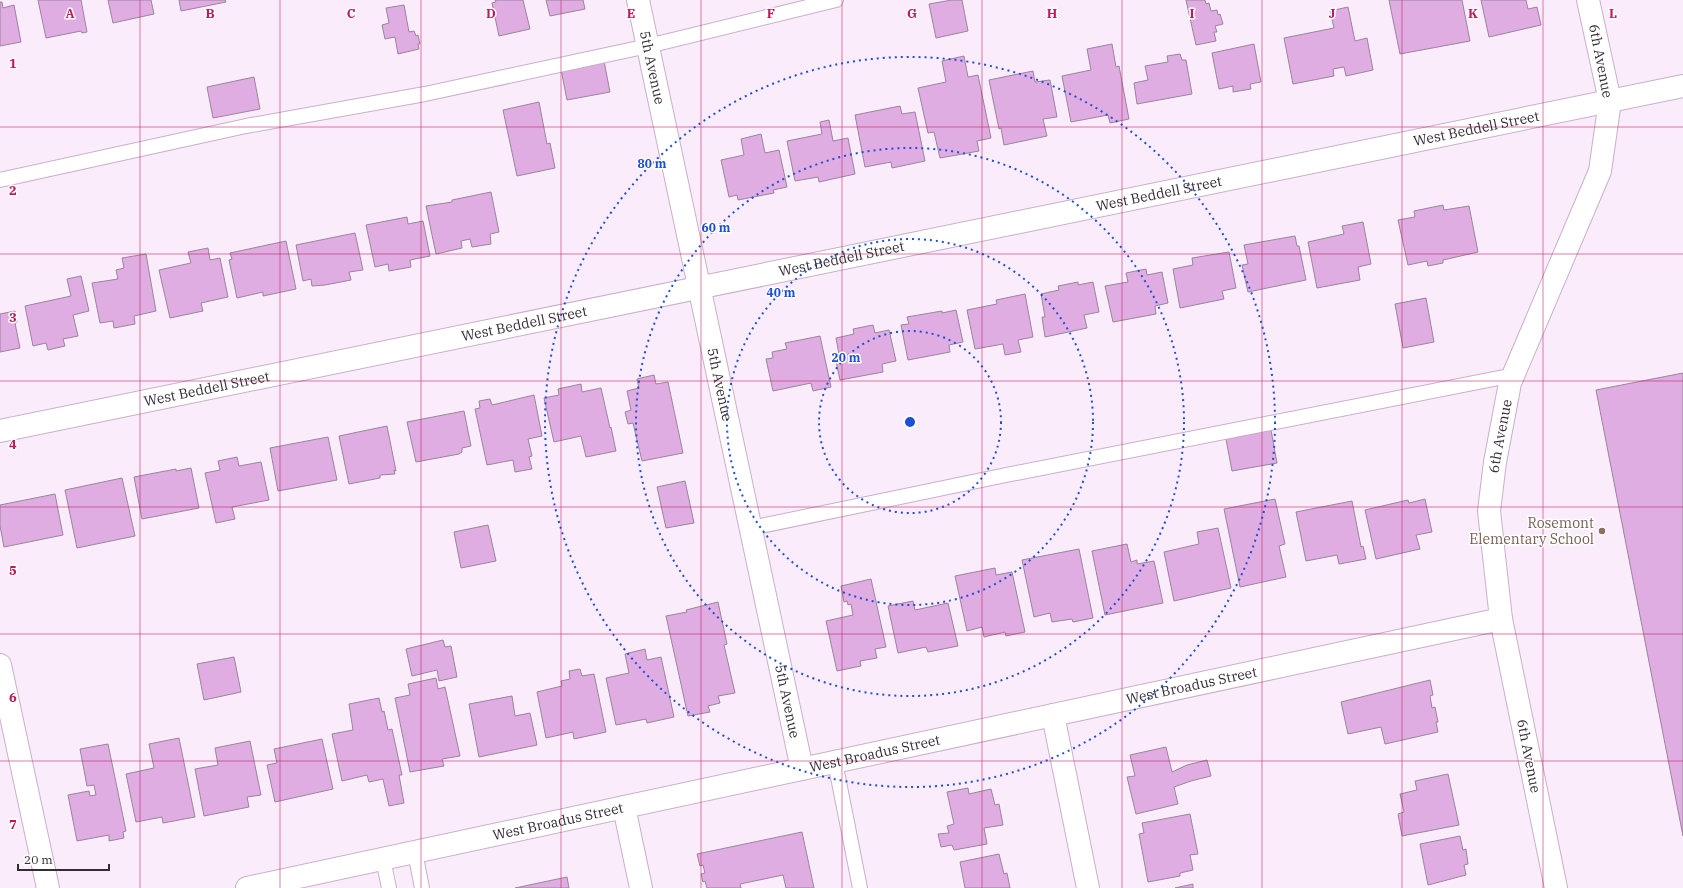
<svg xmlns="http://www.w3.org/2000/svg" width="1683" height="888" viewBox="0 0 1683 888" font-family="'IBM Plex Serif',serif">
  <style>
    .building { fill: #dfade2; stroke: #9a849c }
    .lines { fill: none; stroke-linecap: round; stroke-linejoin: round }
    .service-casing { stroke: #c8b0c9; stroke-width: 16 }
    .minor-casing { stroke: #c8b0c9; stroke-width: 24 }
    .tertiary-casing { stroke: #c8b0c9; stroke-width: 24 }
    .service { stroke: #fff; stroke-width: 14 }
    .minor { stroke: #fff; stroke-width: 22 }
    .tertiary { stroke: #fff; stroke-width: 22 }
    .grid { fill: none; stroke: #c2185b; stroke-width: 1; stroke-opacity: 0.55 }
    .ring { fill: none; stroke: #1d4ed8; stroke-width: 2; stroke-dasharray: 2 4 }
    .education-dot { fill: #8d6e63; stroke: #fff; stroke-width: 1.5 }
    .labels { text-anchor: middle; stroke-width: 3; stroke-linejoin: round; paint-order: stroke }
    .street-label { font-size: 14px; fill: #342b35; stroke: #fff }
    .education-label { font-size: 14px; fill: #785e54; stroke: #fff; text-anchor: end }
    .grid-label { font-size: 13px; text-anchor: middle; font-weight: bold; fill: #c2185b; stroke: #fff; stroke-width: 3; stroke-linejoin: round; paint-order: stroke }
    .centre { fill: #1d4ed8; stroke: #fff; stroke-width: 2 }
    .ring-label { font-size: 12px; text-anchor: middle; font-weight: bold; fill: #1d4ed8; stroke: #fff; stroke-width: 3; stroke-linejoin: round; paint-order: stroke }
  </style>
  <rect width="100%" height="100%" fill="#fbecfc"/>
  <g class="building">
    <polygon points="38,0 81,0 87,32 82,33 81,31 46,38"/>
    <polygon points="108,0 151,0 154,14 113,23"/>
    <polygon points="179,0 225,0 226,2 181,11"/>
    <polygon points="495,0 523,0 530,29 499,36 492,3 496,2"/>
    <polygon points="546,0 583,0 585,9 550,16"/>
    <polygon points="952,0 962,0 968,31 936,38 929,4"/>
    <polygon points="1186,0 1205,0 1206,4 1209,3 1211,11 1217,10 1218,15 1220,14 1223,24 1215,26 1217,32 1214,32 1216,41 1196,45"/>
    <polygon points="1389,0 1462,0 1470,41 1400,54"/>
    <polygon points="1481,0 1526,0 1528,9 1537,7 1541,25 1489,37"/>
    <polygon points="0,2 2,2 3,8 14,5 21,42 0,46"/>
    <polygon points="404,5 409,32 414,31 416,36 418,35 420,44 418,44 419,49 398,54 395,37 385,39 382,25 389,23 386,8"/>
    <polygon points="1348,7 1355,41 1367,38 1373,70 1346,76 1344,67 1333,69 1334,76 1293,84 1284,38 1334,28 1330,11"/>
    <polygon points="1112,44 1116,67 1119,66 1129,119 1110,123 1108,115 1071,122 1062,76 1091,70 1087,49"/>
    <polygon points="1254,44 1261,82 1250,84 1251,89 1233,92 1233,86 1219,89 1212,53"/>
    <polygon points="1180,54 1182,60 1186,60 1192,94 1137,104 1134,83 1148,80 1145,66 1168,62 1167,56"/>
    <polygon points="964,56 968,77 978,75 991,138 977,141 979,151 940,158 934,132 928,133 918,88 946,82 942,61"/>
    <polygon points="604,61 610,92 567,100 561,69"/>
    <polygon points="1033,71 1035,82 1050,80 1057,117 1043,119 1047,136 1004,145 1001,128 999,129 989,80"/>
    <polygon points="254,77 260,109 213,118 207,87"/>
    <polygon points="539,102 547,144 550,143 555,168 517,176 503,110"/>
    <polygon points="900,106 902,114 915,112 925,161 892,168 891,162 865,167 855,115"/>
    <polygon points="829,120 833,141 848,138 855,174 819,182 818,177 795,181 787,141 822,134 820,122"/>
    <polygon points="761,134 765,153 779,150 787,187 773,190 774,193 738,200 737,195 729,197 721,160 744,155 741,139"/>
    <polygon points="491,192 499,232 490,234 491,244 472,247 470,239 461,241 462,248 436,254 426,206 452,202 452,200"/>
    <polygon points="1443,205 1444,210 1469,206 1478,252 1443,260 1443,263 1428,266 1427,261 1408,265 1398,220 1415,217 1414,211"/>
    <polygon points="407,217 408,224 423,221 430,256 410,260 411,267 389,271 388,264 375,267 366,225"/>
    <polygon points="1363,222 1371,264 1358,267 1360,280 1317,288 1308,242 1344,234 1342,226"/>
    <polygon points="355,233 363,270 349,272 351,280 325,285 312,286 311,279 303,281 296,245"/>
    <polygon points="1295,236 1297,246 1299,246 1306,280 1248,292 1242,265 1248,264 1244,245"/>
    <polygon points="286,241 296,289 263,296 263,292 237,298 229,260 232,259 230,253"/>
    <polygon points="208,248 210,260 220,258 228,297 201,303 203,311 170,318 159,270 191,263 188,252"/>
    <polygon points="1229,252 1236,288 1222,291 1224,299 1180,308 1173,269 1193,265 1192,258"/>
    <polygon points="146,254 156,311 134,316 135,324 114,328 113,321 100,323 92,283 118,279 116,270 124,268 122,258"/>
    <polygon points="1146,269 1147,275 1162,272 1168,303 1155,306 1156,314 1113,322 1105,286 1128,282 1126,273"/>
    <polygon points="81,276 89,311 73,315 78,336 63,339 65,346 48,350 46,343 33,346 25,306 71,296 67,279"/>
    <polygon points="1078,282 1078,285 1093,282 1099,312 1084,315 1087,328 1045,337 1042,317 1045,317 1041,294 1059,290 1058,286"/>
    <polygon points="1025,294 1033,337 1018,340 1021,352 1005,355 1003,344 975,349 967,310 997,304 996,300"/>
    <polygon points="1426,298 1434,342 1403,348 1395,304"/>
    <polygon points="956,310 963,342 949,345 950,352 908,360 901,325 909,324 907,317 942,311 942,313"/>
    <polygon points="15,311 17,322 15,323 20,348 0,352 0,314"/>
    <polygon points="873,325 875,333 889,330 896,361 882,364 883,372 840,380 836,361 840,360 836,338 854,334 853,329"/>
    <polygon points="820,336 831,387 813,391 811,383 773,391 766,359 773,358 772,352 787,349 785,343"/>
    <polygon points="1683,373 1683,836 1596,390"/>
    <polygon points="654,375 656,384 668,382 683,453 642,461 633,423 628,424 625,412 631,410 627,391 639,388 637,379"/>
    <polygon points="581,384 582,392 601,388 610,428 611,427 616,451 586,457 581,436 554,442 544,398 559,395 558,389"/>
    <polygon points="534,395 542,436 528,439 532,456 529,457 532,469 515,472 513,460 487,465 475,409 480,408 479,401 490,399 492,405"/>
    <polygon points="464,411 471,446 462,448 462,452 459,454 416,462 407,422"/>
    <polygon points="387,426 396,471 394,470 395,474 380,475 380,478 349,484 339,436"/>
    <polygon points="1271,430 1277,463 1232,471 1226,439"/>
    <polygon points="328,437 337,480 278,491 270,448"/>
    <polygon points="237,457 239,466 261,462 269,500 232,507 235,519 216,523 205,473 220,470 218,461"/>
    <polygon points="191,468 199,508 142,519 134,477 176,469 176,471"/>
    <polygon points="122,478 135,536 77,548 65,490"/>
    <polygon points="685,481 694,523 666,528 657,487"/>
    <polygon points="55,494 63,535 4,547 0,526 0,505"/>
    <polygon points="1275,499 1285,544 1279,546 1286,577 1240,587 1224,509"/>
    <polygon points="1425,499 1432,532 1416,535 1420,549 1376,559 1365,510 1408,500 1409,503"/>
    <polygon points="1352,501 1361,547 1363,546 1366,559 1339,564 1337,555 1306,561 1296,512"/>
    <polygon points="488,525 496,561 461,568 454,532"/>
    <polygon points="1218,528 1231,588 1174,601 1164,552 1199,544 1197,532"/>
    <polygon points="1127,544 1131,562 1137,560 1137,564 1154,561 1163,603 1105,615 1092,551"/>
    <polygon points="1079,549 1093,618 1073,622 1072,619 1052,622 1050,613 1034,617 1022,560"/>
    <polygon points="995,568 996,575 1012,572 1025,632 1006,636 1005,632 984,637 982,627 967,631 955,576"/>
    <polygon points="871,579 886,647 875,649 877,658 860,661 861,666 837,671 826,621 853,615 851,604 848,605 847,601 844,602 841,586"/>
    <polygon points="913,601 915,610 948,603 958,646 928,652 926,647 898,653 888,606"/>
    <polygon points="718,602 727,644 724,645 735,693 718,696 720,703 708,706 710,712 688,716 666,616 687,612 686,610"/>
    <polygon points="443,640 445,647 451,646 457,677 439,681 437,670 412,676 406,649"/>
    <polygon points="645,649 647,660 661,657 674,717 647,723 646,719 616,725 606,678 629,673 625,654"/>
    <polygon points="234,657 241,692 204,700 197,664"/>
    <polygon points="580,669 582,676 594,674 606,732 574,739 573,732 546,738 537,692 562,686 561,681 570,679 569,671"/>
    <polygon points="436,678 438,689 445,687 460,756 442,759 444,766 410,772 395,698 410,695 408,684"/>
    <polygon points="1430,680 1433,695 1430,696 1432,708 1435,707 1438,722 1436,722 1438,732 1385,744 1381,727 1348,734 1341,702"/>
    <polygon points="512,696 515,716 530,713 537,745 479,757 469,704"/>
    <polygon points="379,698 382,712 384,711 388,730 392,729 402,775 399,775 404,803 389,806 383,779 369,782 367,775 342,781 332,734 353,730 349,704"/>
    <polygon points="179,738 195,817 163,823 162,817 136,822 126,774 154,768 149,744"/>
    <polygon points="322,739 333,789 275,802 267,765 277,763 274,749"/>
    <polygon points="250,741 261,795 247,797 249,807 204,816 195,769 218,765 215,748"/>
    <polygon points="108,744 126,831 123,832 124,838 109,841 109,835 77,841 68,795 89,791 90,796 96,795 94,785 87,786 80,749"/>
    <polygon points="1166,747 1172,772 1187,765 1207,760 1211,776 1191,781 1174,787 1178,804 1136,814 1127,777 1135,776 1130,755"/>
    <polygon points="1448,774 1459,825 1402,836 1398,814 1404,812 1400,794 1417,790 1415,781"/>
    <polygon points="968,788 969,794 991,789 995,805 999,804 1003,825 984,828 987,844 954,850 952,845 941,847 938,834 949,833 947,826 954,824 947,792"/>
    <polygon points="1190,814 1198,854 1190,855 1193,870 1180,873 1180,876 1148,882 1139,834 1144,833 1142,823"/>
    <polygon points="802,832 814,888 786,888 783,875 740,884 741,888 707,888 705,881 703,882 701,874 705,873 703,865 700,866 697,854"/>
    <polygon points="1460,836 1463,850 1466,849 1468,864 1464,865 1466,875 1428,885 1420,844"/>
    <polygon points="999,854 1004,874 1007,873 1010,888 965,888 960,862"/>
    <polygon points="567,877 569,888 515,888"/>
    <polygon points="1193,884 1193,888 1175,888"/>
  </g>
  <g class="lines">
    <defs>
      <g id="service">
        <polyline points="0,180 246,126 425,94 648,46 836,0"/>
        <polyline points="751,528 1006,475 1514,375"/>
        <polyline points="835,762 860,888"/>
        <polyline points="415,852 422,888"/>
        <polyline points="383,859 389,888"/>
      </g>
      <g id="minor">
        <path id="s1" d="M638 0 802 769"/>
        <path id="s2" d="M0 431 1683 86"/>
        <polyline points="0,665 48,888"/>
        <polyline points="1053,715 1088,888"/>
        <polyline points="624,807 641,888"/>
        <path id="s3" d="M247 888 1501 619"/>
      </g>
      <g id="tertiary">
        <path id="s4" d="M1556 888 1501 619 1489 511 1495 462 1510 383 1600 171 1610 101 1588 0"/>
      </g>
    </defs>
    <use href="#service" class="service-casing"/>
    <use href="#minor" class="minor-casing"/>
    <use href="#tertiary" class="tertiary-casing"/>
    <use href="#service" class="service"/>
    <use href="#minor" class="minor"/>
    <use href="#tertiary" class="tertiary"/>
  </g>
  <path class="grid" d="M140 0V888M280 0V888M421 0V888M561 0V888M701 0V888M842 0V888M982 0V888M1122 0V888M1262 0V888M1402 0V888M1543 0V888M0 127H1683M0 254H1683M0 381H1683M0 507H1683M0 634H1683M0 761H1683"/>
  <g class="ring">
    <circle cx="910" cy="422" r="91"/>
    <circle cx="910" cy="422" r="183"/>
    <circle cx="910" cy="422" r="274"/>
    <circle cx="910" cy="422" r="365"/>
  </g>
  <circle class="education-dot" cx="1602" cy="531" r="4"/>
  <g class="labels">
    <g class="street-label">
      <text transform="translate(1601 61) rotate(79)" y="5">6th Avenue</text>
      <text dy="5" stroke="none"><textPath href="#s1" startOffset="69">5th Avenue</textPath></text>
      <text dy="5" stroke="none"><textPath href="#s2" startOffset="1507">West Beddell Street</textPath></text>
      <text dy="5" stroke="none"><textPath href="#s2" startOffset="1183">West Beddell Street</textPath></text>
      <text dy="5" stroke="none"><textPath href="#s2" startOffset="859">West Beddell Street</textPath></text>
      <text dy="5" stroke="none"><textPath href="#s2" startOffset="535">West Beddell Street</textPath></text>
      <text dy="5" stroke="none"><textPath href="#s1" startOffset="393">5th Avenue</textPath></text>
      <text dy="5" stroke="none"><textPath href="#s2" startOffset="211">West Beddell Street</textPath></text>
      <text dy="5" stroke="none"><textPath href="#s4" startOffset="459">6th Avenue</textPath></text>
      <text dy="5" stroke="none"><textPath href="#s3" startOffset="966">West Broadus Street</textPath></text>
      <text dy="5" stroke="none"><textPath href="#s1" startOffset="717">5th Avenue</textPath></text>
      <text dy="5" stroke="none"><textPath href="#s3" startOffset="642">West Broadus Street</textPath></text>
      <text transform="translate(1529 756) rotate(79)" y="5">6th Avenue</text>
      <text dy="5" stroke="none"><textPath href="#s3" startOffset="318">West Broadus Street</textPath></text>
    </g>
    <g class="education-label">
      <text x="1594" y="528">Rosemont<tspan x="1594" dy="16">Elementary School</tspan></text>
    </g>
  </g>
  <g class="grid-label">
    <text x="70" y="18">A</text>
    <text x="210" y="18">B</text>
    <text x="351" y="18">C</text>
    <text x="491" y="18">D</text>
    <text x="631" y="18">E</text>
    <text x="771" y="18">F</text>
    <text x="912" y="18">G</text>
    <text x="1052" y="18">H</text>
    <text x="1192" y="18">I</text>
    <text x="1332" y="18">J</text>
    <text x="1473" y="18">K</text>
    <text x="1613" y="18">L</text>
    <text x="13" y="68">1</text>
    <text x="13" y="195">2</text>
    <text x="13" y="322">3</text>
    <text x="13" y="449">4</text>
    <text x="13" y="575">5</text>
    <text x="13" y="702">6</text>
    <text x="13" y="829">7</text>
  </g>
  <circle cx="910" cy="422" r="6" class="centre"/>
  <g class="ring-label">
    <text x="652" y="168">80 m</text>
    <text x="716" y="232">60 m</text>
    <text x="781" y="297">40 m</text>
    <text x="846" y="362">20 m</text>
  </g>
  <path d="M18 864v6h91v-6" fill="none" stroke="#342b35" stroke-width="2"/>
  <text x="24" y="864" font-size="12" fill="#342b35" stroke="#ffffff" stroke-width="3" paint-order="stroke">20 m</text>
</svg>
